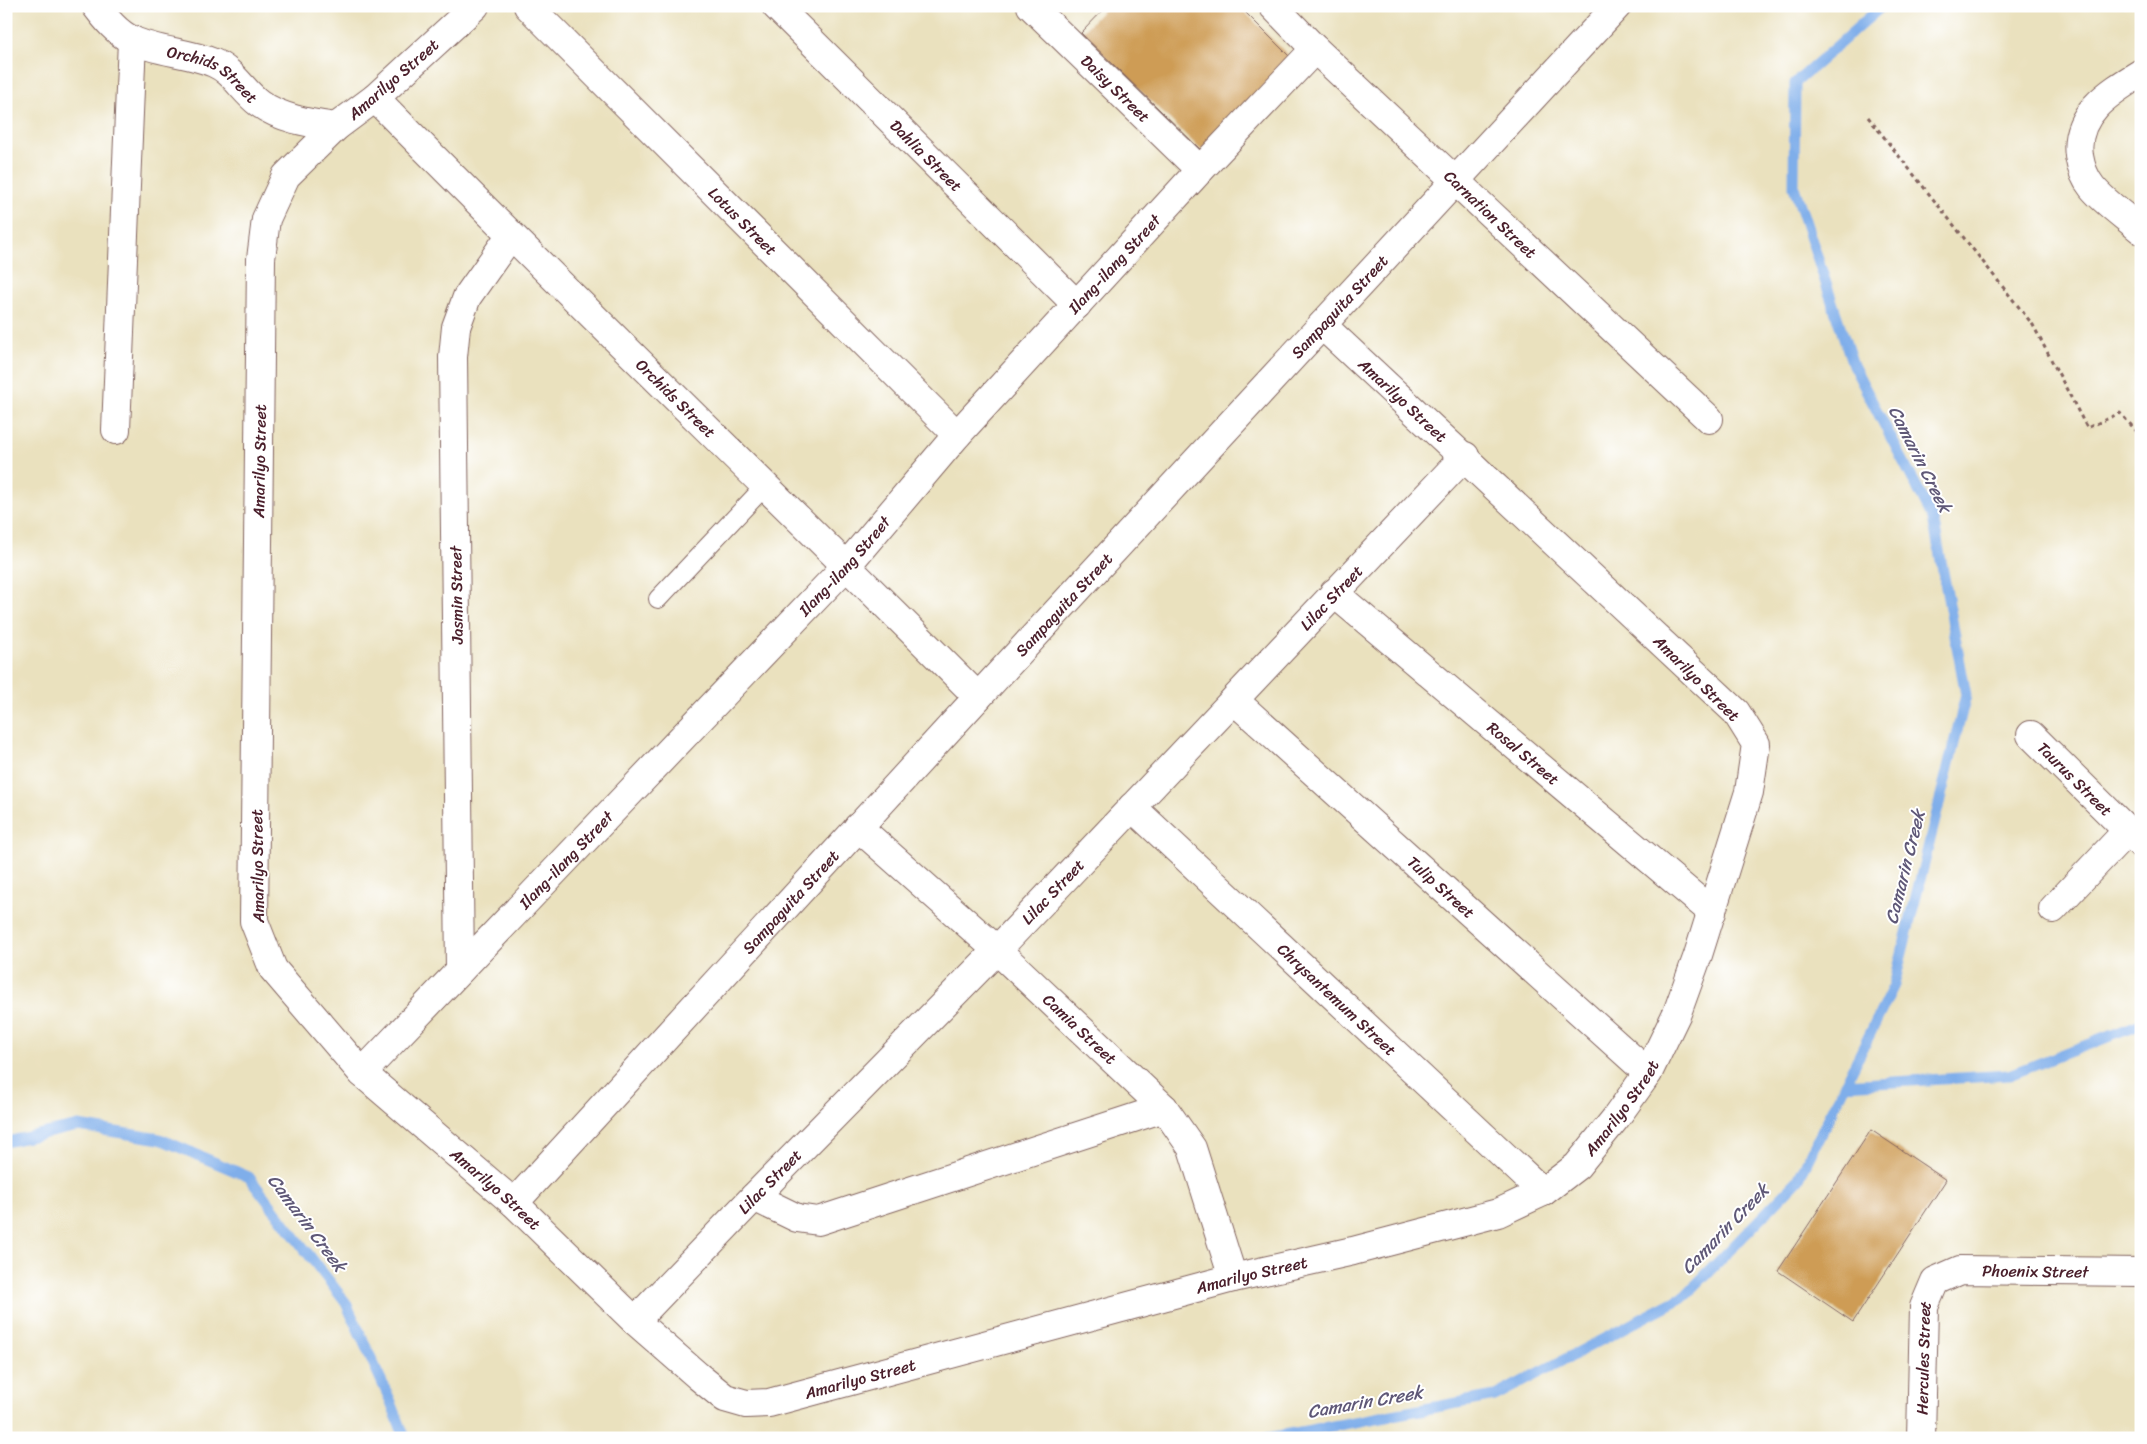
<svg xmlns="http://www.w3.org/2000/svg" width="2147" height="1444" viewBox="0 0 2147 1444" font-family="Sriracha,sans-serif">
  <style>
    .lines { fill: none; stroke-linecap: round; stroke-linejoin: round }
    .stream { stroke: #7faeea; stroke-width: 11 }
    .building { fill: #ce9c55 }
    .service-casing { stroke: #82635e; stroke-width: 20 }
    .minor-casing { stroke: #82635e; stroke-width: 30 }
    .tertiary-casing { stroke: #82635e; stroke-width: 30 }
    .path { stroke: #82635e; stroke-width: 3; stroke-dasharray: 4 4; stroke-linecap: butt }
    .service { stroke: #fff; stroke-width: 18 }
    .minor { stroke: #fff; stroke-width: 28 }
    .tertiary { stroke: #fff; stroke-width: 28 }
    .labels { text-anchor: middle; stroke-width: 4; stroke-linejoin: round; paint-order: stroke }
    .street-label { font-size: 16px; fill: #4a1f2b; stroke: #fff }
    .water-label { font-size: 18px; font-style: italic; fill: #5f5877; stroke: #fff }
  </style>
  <rect width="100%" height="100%" fill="#fff"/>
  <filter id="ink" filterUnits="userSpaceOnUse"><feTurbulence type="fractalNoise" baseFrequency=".02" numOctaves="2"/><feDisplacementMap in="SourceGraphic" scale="10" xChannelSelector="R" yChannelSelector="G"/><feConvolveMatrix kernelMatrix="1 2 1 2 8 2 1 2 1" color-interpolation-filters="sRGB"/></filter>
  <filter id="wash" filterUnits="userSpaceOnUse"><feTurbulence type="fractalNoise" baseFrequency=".0096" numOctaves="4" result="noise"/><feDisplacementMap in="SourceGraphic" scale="20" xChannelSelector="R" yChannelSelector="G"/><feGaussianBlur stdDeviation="1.12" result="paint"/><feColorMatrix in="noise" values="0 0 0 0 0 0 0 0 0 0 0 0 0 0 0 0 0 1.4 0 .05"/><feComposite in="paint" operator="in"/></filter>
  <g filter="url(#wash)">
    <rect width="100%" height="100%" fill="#eae1be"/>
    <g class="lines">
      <g class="stream">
        <polyline points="1844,1085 2009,1075 2141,1024"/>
        <polyline points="6,1142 78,1126 160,1139 249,1177 346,1303 391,1402 405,1438"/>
        <polyline points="1268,1438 1495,1396 1685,1296 1798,1180 1894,985 1966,695 1933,518 1853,365 1794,187 1795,83 1882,6"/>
      </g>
    </g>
    <g id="blocks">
      <g class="building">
        <polygon points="1107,6 1239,6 1291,58 1201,150 1081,33"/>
        <polygon points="1871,1130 1946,1180 1853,1322 1778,1271"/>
      </g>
    </g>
  </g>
  <g filter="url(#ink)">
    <use href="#blocks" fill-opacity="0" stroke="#82635e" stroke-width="1"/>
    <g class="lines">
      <defs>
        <polyline id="service" points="658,599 765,486"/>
        <g id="minor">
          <path id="s1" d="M528 6 957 435"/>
          <path id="s2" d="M776 6 1077 305"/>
          <path id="s3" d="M1031 6 1200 170"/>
          <path id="s4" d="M1273 6 1315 49 1709 419"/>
          <path d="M2141 73C2110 92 2073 114 2079 156 2081 168 2084 177 2092 187 2105 203 2125 216 2141 230"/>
          <polyline points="375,98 475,6"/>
          <path id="s5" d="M336 127 286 176 266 219 261 259 254 921 273 969 362 1073 514 1203 635 1321 698 1376 725 1398 746 1404 769 1403 1233 1278 1353 1251 1498 1213 1543 1192 1577 1166 1615 1119 1648 1073 1677 1013 1698 955 1749 792 1756 744 1736 712 1322 325"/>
          <polyline points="116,430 132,40"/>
          <path id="s6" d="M1334 593 1712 912"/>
          <path id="s7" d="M1234 700 1648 1073"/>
          <path id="s8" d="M2031 735 2141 844"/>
          <path id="s9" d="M1132 807 1543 1192"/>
          <path id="s10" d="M858 827 997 950 1164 1108 1192 1148 1233 1278"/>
          <polyline points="2053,909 2127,831"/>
          <polyline points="460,970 453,357 456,327 467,297 510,236"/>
          <path id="s11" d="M362 1073 847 565 957 435 1200 170 1315 49"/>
          <polyline points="754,1197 797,1218 818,1221 1164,1108"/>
          <path id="s12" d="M514 1203 978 697"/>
          <path id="s13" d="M635 1321 754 1197 997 950 1465 456"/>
          <path id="s14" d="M1921 1438 1924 1307 1935 1281 1960 1270 2141 1272"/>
        </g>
        <g id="tertiary">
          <path id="s15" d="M96 6C106 19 117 33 132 40 157 52 188 52 214 63 233 71 243 91 259 103 281 119 310 123 336 127L375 98C573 300 778 496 978 697L1617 6"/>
        </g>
      </defs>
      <use href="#service" class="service-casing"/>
      <use href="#minor" class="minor-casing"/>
      <use href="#tertiary" class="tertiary-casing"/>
      <polyline class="path" points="1868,117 2033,325 2087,428 2120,413 2141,436"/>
      <use href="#service" class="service"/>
      <use href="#minor" class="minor"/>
      <use href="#tertiary" class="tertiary"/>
    </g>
  </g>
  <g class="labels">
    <g class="street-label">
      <text dy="6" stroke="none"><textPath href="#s15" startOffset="139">Orchids Street</textPath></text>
      <text transform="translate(393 79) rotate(-41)" y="6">Amarilyo Street</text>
      <text dy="6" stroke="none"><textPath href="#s3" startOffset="118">Daisy Street</textPath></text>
      <text dy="6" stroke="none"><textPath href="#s2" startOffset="212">Dahlia Street</textPath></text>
      <text dy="6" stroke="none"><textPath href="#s4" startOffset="301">Carnation Street</textPath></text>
      <text dy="6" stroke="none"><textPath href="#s1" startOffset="304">Lotus Street</textPath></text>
      <text dy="6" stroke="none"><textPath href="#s11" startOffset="1105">Ilang-ilang Street</textPath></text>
      <text dy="6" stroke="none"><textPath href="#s15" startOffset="1708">Sampaguita Street</textPath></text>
      <text dy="6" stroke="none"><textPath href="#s15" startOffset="751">Orchids Street</textPath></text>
      <text transform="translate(1403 400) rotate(43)" y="6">Amarilyo Street</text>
      <text transform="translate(259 461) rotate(-89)" y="6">Amarilyo Street</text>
      <text dy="6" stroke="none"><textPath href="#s11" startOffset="700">Ilang-ilang Street</textPath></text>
      <text transform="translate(456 595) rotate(-91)" y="6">Jasmin Street</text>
      <text dy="6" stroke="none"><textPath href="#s13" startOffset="1004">Lilac Street</textPath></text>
      <text dy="6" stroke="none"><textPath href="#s15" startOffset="1302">Sampaguita Street</textPath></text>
      <text transform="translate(1697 678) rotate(45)" y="6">Amarilyo Street</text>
      <text dy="6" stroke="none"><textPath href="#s6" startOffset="248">Rosal Street</textPath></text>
      <text dy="6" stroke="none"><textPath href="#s8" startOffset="62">Taurus Street</textPath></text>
      <text dy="6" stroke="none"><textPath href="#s11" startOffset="295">Ilang-ilang Street</textPath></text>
      <text transform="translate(257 866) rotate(-91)" y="6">Amarilyo Street</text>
      <text dy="6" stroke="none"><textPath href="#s7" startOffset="279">Tulip Street</textPath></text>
      <text dy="6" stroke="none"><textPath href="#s13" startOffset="599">Lilac Street</textPath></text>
      <text dy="6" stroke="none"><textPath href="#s12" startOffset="409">Sampaguita Street</textPath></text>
      <text dy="6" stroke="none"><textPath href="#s9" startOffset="281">Chrysantemum Street</textPath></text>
      <text dy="6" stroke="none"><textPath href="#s10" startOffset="300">Camia Street</textPath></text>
      <text dy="6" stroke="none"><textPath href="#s5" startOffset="2460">Amarilyo Street</textPath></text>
      <text dy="6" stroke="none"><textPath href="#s13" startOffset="194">Lilac Street</textPath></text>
      <text dy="6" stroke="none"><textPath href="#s5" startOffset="1185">Amarilyo Street</textPath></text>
      <text dy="6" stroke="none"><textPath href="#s14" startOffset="262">Phoenix Street</textPath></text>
      <text dy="6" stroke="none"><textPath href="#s5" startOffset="2040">Amarilyo Street</textPath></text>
      <text dy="6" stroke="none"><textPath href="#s14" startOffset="80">Hercules Street</textPath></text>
      <text dy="6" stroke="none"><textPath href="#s5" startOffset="1635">Amarilyo Street</textPath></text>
    </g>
    <g class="water-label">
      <text transform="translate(1920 459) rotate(63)" y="6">Camarin Creek</text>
      <text transform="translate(1905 867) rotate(-76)" y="6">Camarin Creek</text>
      <text transform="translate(307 1223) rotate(53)" y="6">Camarin Creek</text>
      <text transform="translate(1725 1229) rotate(-46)" y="6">Camarin Creek</text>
      <text transform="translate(1365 1402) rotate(-10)" y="6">Camarin Creek</text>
    </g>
  </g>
  <rect width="2147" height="1444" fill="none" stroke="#fff" stroke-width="25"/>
</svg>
